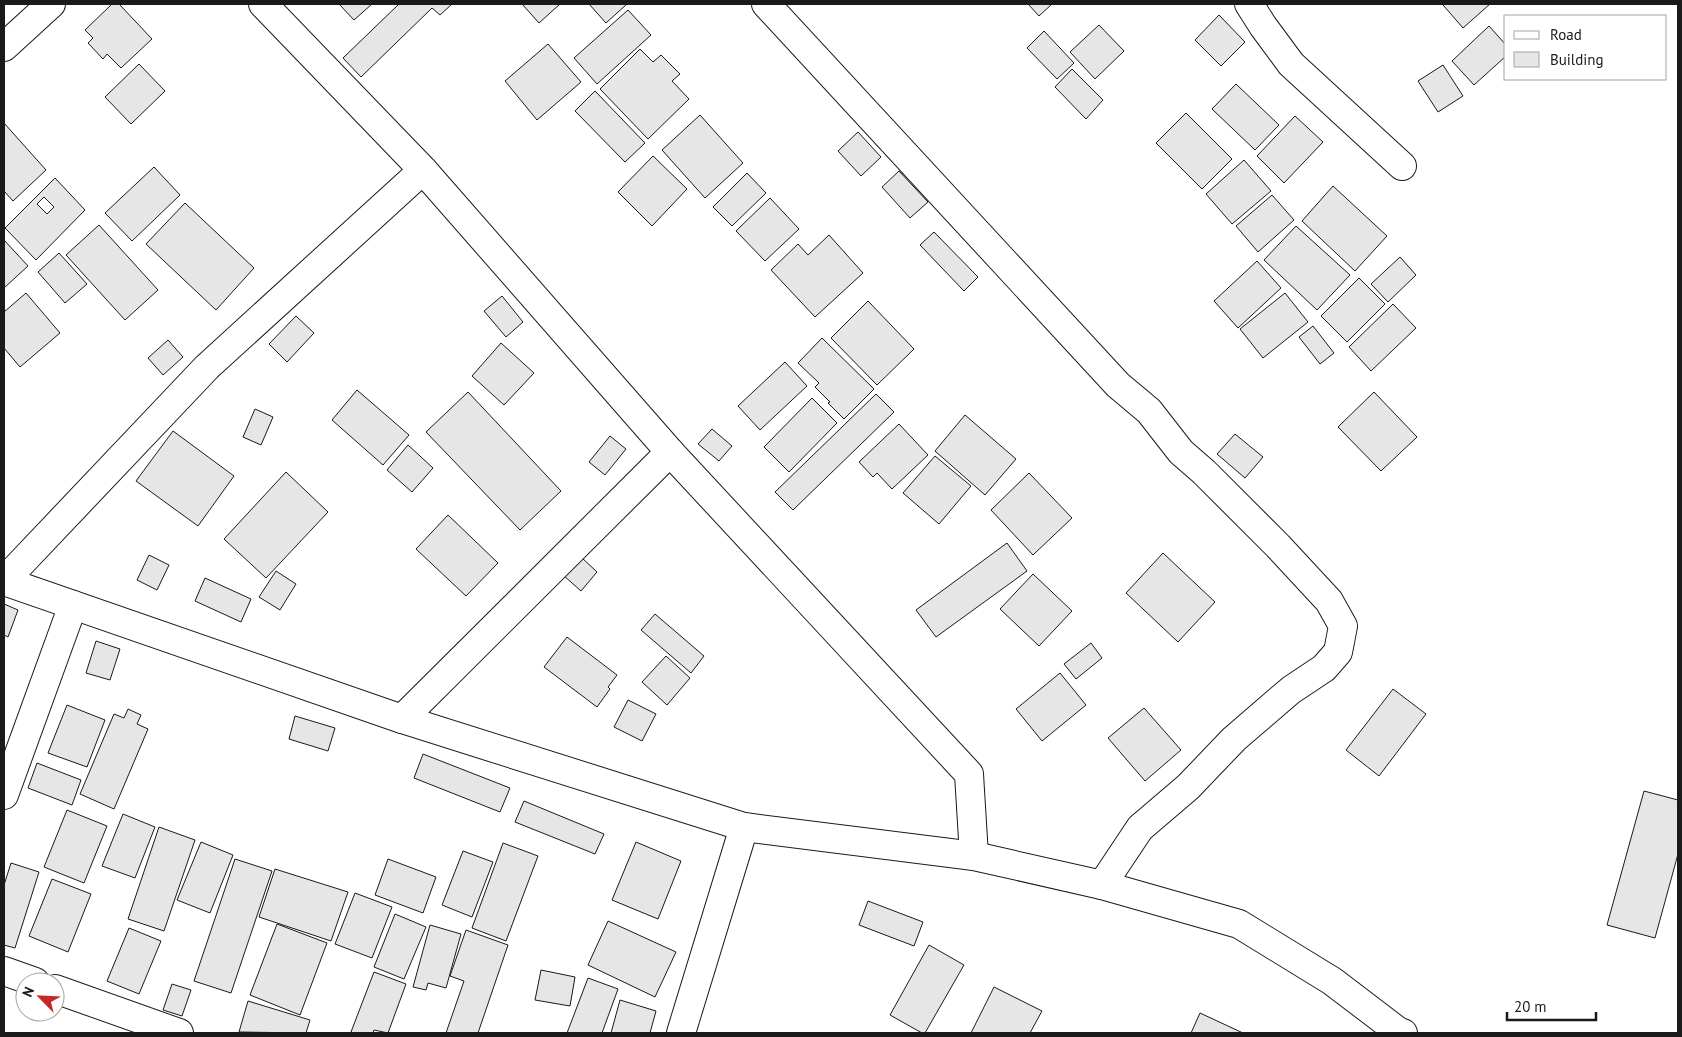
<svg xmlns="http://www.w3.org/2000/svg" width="1682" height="1037" viewBox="0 0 1682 1037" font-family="'PT Sans',sans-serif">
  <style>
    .building { fill: #e6e6e6; stroke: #1a1a1a; fill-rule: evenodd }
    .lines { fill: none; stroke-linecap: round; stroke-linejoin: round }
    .minor-casing { stroke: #1a1a1a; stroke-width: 30 }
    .minor { stroke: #fff; stroke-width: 28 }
  </style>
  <rect width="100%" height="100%" fill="#fff"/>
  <g class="building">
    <polygon points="112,4 119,4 152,39 121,68 107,54 103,59 88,43 93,38 85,30"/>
    <polygon points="339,4 372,4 354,20"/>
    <polygon points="399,4 452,4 440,15 432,8 361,77 343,58"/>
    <polygon points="522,4 560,4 539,23"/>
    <polygon points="589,4 627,4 606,23"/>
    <polygon points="1028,4 1052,4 1039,16"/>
    <polygon points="1445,4 1490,4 1463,28 1443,5"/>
    <polygon points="628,10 651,35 597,84 574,58"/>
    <polygon points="1219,15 1245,42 1221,66 1195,40"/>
    <polygon points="1099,25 1124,51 1095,79 1070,52"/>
    <polygon points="1489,26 1506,45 1506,56 1474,85 1452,61"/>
    <polygon points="1044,31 1074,63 1057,79 1027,48"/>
    <polygon points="548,44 581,82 537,120 505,81"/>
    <polygon points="640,49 653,62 661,55 680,74 672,81 689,99 648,139 600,89"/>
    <polygon points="139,64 165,91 131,124 105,97"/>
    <polygon points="1443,65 1463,96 1438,112 1418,81"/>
    <polygon points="1072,69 1103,100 1086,119 1055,87"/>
    <polygon points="1236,84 1279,125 1255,150 1212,109"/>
    <polygon points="595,91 645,143 625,162 575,111"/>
    <polygon points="1186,113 1232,159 1202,189 1156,143"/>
    <polygon points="700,115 743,163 705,198 662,150"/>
    <polygon points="1295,116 1323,142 1284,183 1257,156"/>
    <polygon points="4,123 46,170 13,201 4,191"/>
    <polygon points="858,132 881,157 861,176 838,151"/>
    <polygon points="653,156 687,189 652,226 618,192"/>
    <polygon points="1244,160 1271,191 1232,224 1206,194"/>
    <polygon points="154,167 180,195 132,241 105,213"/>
    <polygon points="899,171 928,202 910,218 882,187"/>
    <polygon points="747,173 766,193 732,226 713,207"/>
    <path d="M55 178 85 210 36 260 5 228ZM44 197 54 207 47 214 37 204Z"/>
    <polygon points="1333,186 1387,236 1355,271 1302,221"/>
    <polygon points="1272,195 1294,220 1258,252 1236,226"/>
    <polygon points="770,198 799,229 765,261 736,231"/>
    <polygon points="185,203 254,268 216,310 146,244"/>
    <polygon points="99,225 158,290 125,320 66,255"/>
    <polygon points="1296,226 1350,275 1317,310 1264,260"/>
    <polygon points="934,232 978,277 964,291 920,245"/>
    <polygon points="829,235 863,273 815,317 771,270 798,244 808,255"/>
    <polygon points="4,240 28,266 4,288"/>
    <polygon points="59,253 87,284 65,303 38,272"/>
    <polygon points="1400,257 1416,275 1388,302 1371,284"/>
    <polygon points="1257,261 1281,288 1238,328 1214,301"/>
    <polygon points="1359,278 1385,304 1347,342 1321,316"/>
    <polygon points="26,293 60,333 20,367 4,348 4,312"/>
    <polygon points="1285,293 1308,322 1263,358 1240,329"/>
    <polygon points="502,296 523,322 506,337 484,311"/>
    <polygon points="868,301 914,349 877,385 831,338"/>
    <polygon points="1393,304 1416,328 1371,371 1349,347"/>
    <polygon points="296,316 314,333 287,362 269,344"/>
    <polygon points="1313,326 1334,353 1320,364 1299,337"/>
    <polygon points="822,338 874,389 844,419 828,403 830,402 815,387 819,383 798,363"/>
    <polygon points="168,340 183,357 163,375 148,358"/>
    <polygon points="501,343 534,373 504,405 472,376"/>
    <polygon points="785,362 807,386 760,430 738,406"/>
    <polygon points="357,390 409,435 383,465 332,420"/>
    <polygon points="468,392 561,491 520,530 426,432"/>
    <polygon points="1374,392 1417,437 1381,471 1338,427"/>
    <polygon points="876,394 894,412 793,510 775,492"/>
    <polygon points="812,398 837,423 789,472 764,447"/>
    <polygon points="255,409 273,417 261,445 243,437"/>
    <polygon points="965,415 1016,459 985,495 935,451"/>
    <polygon points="899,424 928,455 892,489 877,473 873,477 859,462"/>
    <polygon points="712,429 732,446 719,461 698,444"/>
    <polygon points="173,431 234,476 198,526 136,481"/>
    <polygon points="1235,434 1263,457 1245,478 1217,454"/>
    <polygon points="610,436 626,449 605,475 589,462"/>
    <polygon points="408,445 433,468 412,492 387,470"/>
    <polygon points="935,456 971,486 939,524 903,493"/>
    <polygon points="286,472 328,512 266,578 224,539"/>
    <polygon points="1029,473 1072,518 1033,555 991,510"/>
    <polygon points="448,515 498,563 466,596 416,549"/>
    <polygon points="1007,543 1027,571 936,637 916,610"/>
    <polygon points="1163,553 1215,602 1178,642 1126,593"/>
    <polygon points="149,555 169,565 157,590 137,580"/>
    <polygon points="580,556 597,572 581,591 563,575"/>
    <polygon points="276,571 296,584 280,610 259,597"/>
    <polygon points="1033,574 1072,611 1039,646 1000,609"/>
    <polygon points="205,578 251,599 241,622 195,601"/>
    <polygon points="4,604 18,610 8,637 4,635"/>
    <polygon points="655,614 704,656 691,673 641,630"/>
    <polygon points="567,637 617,675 608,687 610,689 597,707 544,667"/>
    <polygon points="96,641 120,649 110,680 86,673"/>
    <polygon points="1091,643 1102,658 1076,679 1064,664"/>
    <polygon points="666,656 690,678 667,705 642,682"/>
    <polygon points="1060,673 1086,705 1042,741 1016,709"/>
    <polygon points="1393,689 1426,714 1379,776 1346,750"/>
    <polygon points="628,700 656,714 642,741 614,727"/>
    <polygon points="67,705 105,720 87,767 48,753"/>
    <polygon points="1144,708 1181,750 1145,781 1108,738"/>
    <polygon points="128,709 141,715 137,724 148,729 114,809 80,794 114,714 124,718"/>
    <polygon points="295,716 335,728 328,751 289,739"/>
    <polygon points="423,754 510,788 500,812 414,778"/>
    <polygon points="37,763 81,780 72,805 28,788"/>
    <polygon points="1644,791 1678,800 1678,854 1655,938 1607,925"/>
    <polygon points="524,801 604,834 595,854 515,822"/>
    <polygon points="67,810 107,826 84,883 44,867"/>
    <polygon points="123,814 155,827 135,878 102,866"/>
    <polygon points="159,827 195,840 164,931 128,919"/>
    <polygon points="201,842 233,855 210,913 177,900"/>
    <polygon points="636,842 681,861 658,919 612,900"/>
    <polygon points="503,843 538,856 506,941 472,928"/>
    <polygon points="463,851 493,862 472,917 442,905"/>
    <polygon points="235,859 272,871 231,993 194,981"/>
    <polygon points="388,859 436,877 423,913 375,895"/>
    <polygon points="11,863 39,872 15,948 4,945 4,885"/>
    <polygon points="275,869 348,892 331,941 259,917"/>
    <polygon points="52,879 91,894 68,952 29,936"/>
    <polygon points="355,893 392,907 372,958 335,944"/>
    <polygon points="868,901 923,922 914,946 859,925"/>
    <polygon points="395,914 426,927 404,979 374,967"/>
    <polygon points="608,921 676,952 655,997 588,965"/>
    <polygon points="277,924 327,943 300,1015 250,995"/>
    <polygon points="430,925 461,934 446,988 428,983 426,990 413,987"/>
    <polygon points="129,928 161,941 139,994 107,981"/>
    <polygon points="466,930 508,945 478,1033 446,1033 464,981 450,976"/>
    <polygon points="929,945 964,965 925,1033 922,1033 890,1015"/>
    <polygon points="541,970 575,977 570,1006 535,1000"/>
    <polygon points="374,972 406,984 388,1033 374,1030 373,1033 354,1033 351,1032"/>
    <polygon points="588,978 618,989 602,1033 567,1033"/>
    <polygon points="172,984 191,990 182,1016 163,1010"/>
    <polygon points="994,987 1042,1011 1030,1033 971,1033"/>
    <polygon points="620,1000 656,1011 650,1033 611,1033"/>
    <polygon points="248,1001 310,1020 306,1033 239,1032"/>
    <polygon points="1200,1013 1243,1033 1191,1033"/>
  </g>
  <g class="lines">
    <defs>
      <g id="minor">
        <polyline points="263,4 423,170 670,452 969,774 974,856"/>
        <polyline points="766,4 1118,385 1149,411 1181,452 1204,472 1278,546 1329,601 1343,626 1338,652 1324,668 1291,690 1234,739 1188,787 1140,828 1102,885"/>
        <polyline points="1249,4 1263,26 1291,64 1402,166"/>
        <polyline points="4,47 51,4"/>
        <polyline points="4,581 402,719 744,827 974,856 1102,885 1239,924 1332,981 1399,1032 1403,1033"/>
        <polyline points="4,581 207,367 423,170"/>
        <polyline points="402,719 670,452"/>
        <polyline points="4,795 73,605"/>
        <polyline points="4,971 35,982"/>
        <polyline points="55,989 179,1033"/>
        <polyline points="681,1033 744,827"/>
      </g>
    </defs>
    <use href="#minor" class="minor-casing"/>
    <use href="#minor" class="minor"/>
  </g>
  <rect width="1682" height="1037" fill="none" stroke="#1a1a1a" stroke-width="10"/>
  <rect x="1504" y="15" width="162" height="65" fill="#ffffff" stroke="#a3a3a3"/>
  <rect x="1514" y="31" width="25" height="8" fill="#ffffff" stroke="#a3a3a3"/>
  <text x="1550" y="40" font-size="15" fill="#1a1a1a">Road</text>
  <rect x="1514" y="52" width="25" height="15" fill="#e6e6e6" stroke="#a3a3a3"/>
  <text x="1550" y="65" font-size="15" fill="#1a1a1a">Building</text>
  <g transform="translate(40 997) rotate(294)"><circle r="24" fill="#ffffff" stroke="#a3a3a3"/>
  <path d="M0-4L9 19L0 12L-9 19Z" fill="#c62828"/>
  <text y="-8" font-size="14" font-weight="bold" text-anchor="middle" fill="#1a1a1a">N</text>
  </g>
  <path d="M1507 1012v8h89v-8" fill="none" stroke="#1a1a1a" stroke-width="2.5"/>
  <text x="1514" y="1012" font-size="15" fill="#1a1a1a" stroke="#ffffff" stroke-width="4" paint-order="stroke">20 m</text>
</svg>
